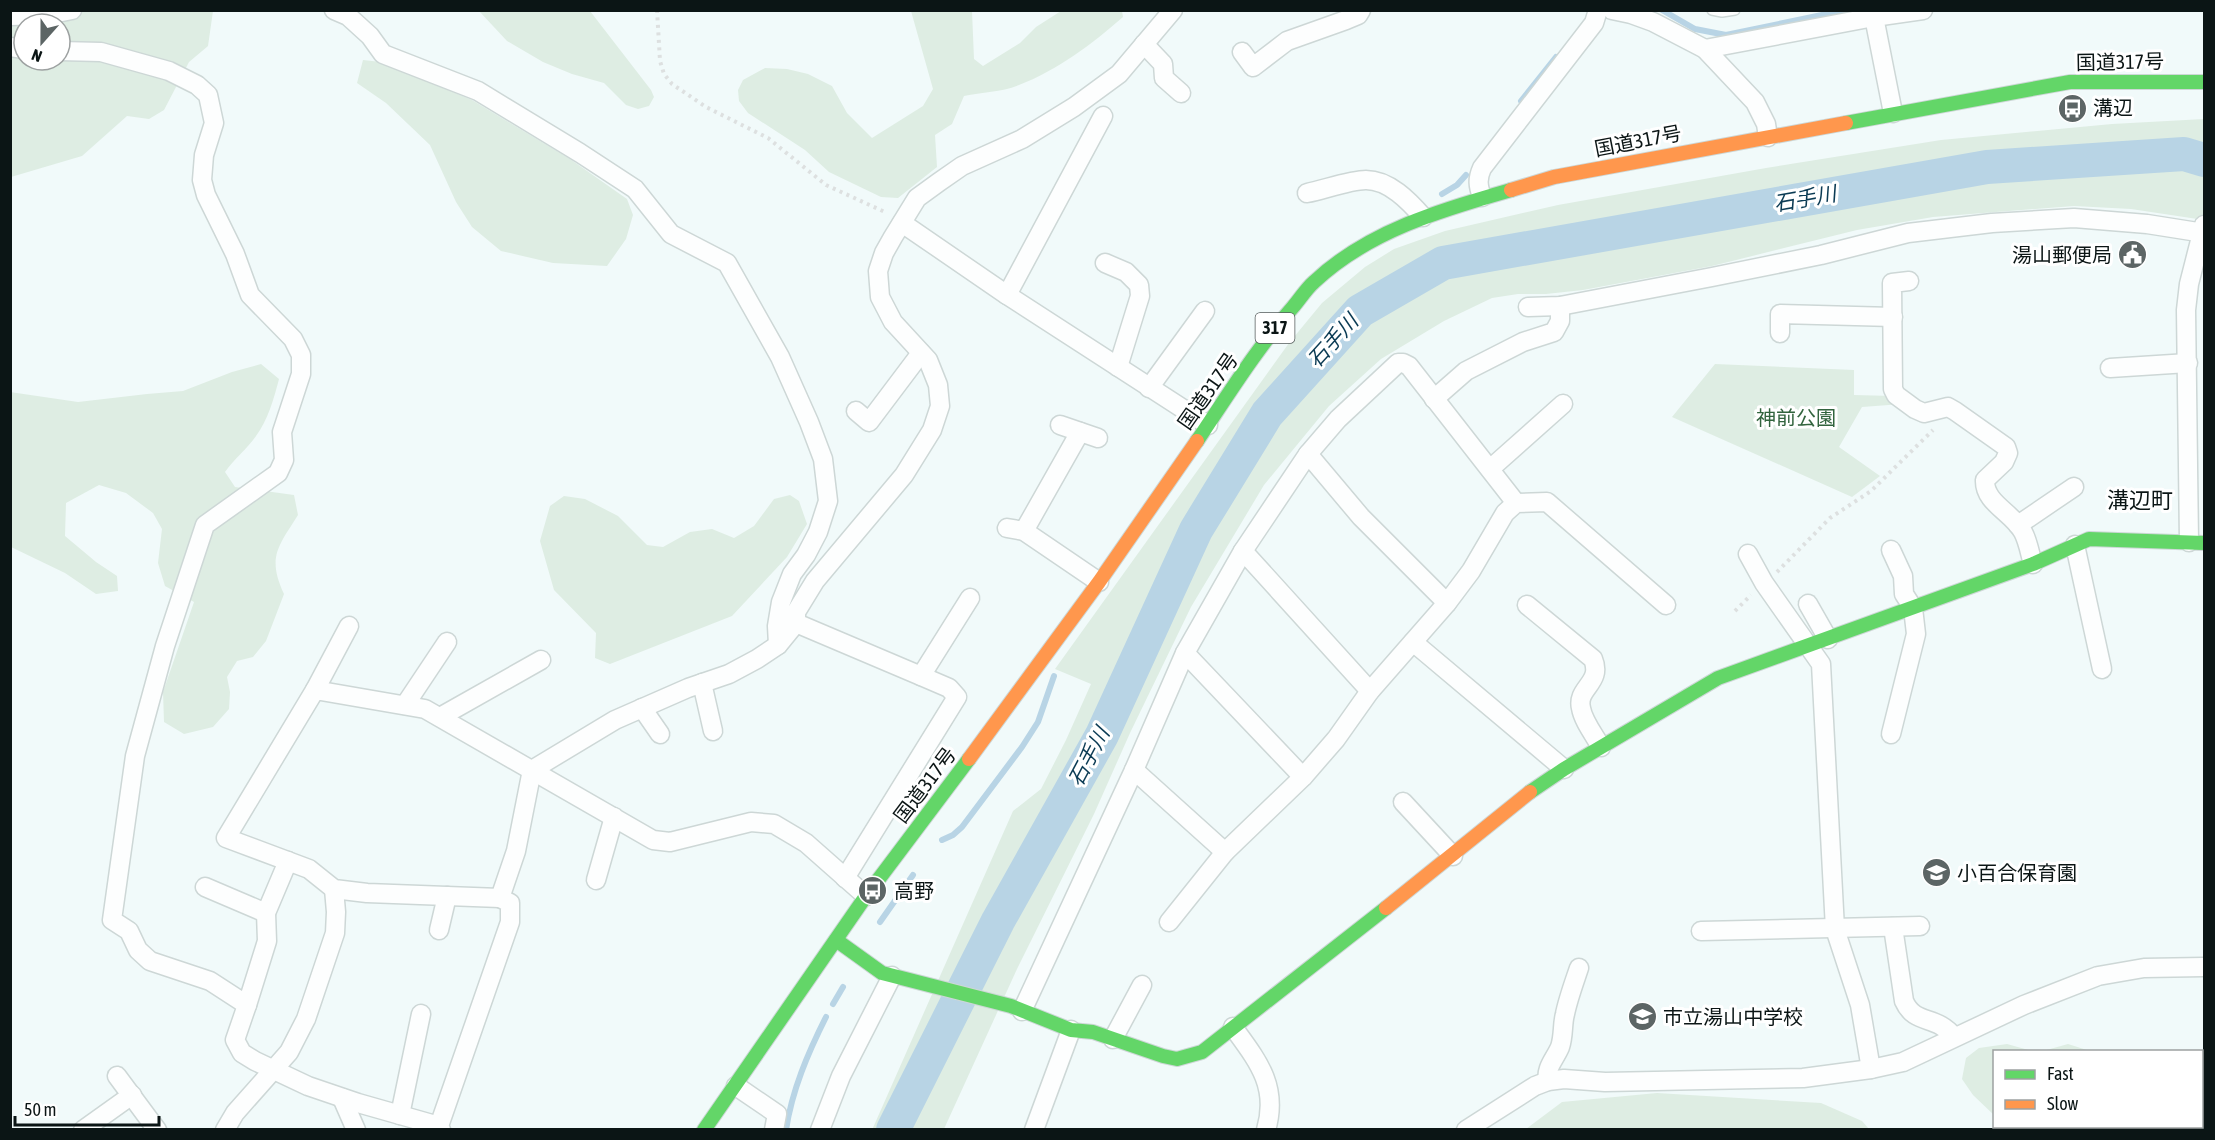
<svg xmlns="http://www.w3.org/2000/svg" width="2215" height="1140" viewBox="0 0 2215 1140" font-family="'Asap Condensed','Noto Sans JP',sans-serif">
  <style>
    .green { fill: #deede3; fill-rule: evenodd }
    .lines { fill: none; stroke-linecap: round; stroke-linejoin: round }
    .stream { stroke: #b8d4e5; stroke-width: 6 }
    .river { stroke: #b8d4e5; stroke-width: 34 }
    .lane-casing { stroke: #cdd7d6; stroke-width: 12 }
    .street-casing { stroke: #cdd7d6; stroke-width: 21 }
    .fast-casing { stroke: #cdd7d6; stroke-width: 16 }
    .slow-casing { stroke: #cdd7d6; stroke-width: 16 }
    .path { stroke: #dde0e0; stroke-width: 4; stroke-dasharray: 3 4.5; stroke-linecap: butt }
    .lane { stroke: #fdfefe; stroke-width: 9 }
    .street { stroke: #fdfefe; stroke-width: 18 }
    .fast { stroke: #63d668; stroke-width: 14 }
    .slow { stroke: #ff974d; stroke-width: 14 }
    .labels { text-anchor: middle; stroke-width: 6; stroke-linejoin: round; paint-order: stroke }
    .shield { fill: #fff; stroke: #545b5b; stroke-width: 1.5 }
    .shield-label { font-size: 18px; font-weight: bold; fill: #0b1515 }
    .street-label { font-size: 20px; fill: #0b1515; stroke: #fff }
    .poi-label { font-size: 20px; fill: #0b1515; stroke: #fff; text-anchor: start }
    .park-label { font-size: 20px; fill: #32643e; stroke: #fff }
    .water-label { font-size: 21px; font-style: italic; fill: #0b3b54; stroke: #fff }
    .quarter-label { font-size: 22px; fill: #0b1515; stroke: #fff }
  </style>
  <rect width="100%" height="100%" fill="#f1fafa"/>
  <g class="green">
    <path d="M11 11H213L208 46 189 62 164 110 149 119 127 116 82 156 11 177ZM24 24H60V60H24Z"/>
    <polygon points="479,11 590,11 651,90 654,97 649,106 638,109 626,105 604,83 572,74 543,62 507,41"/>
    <path d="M911 11H972L974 59 983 66 1020 43 1036 27 1061 11H1122L1123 17C1092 44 1058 70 1019 85 1002 92 982 92 964 96L952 124 935 135 937 167 898 198 881 197 829 172 805 150 748 113 739 101 738 90 743 80 765 68 787 69 808 74 832 86 847 113 872 138 923 106 933 89Z"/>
    <polygon points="363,60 381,62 472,100 570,159 627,199 633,215 626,239 607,266 553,263 501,251 472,227 456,202 430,145 386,103 357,83"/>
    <polygon points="2204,119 2204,220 2131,209 2074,206 1933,217 1857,230 1712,266 1583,290 1546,294 1518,294 1492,298 1444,321 1381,359 1329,406 1264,485 1191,607 1130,733 1094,814 1017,969 944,1129 872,1130 1013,811 1041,789 1066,740 1091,684 1055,669 1289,343 1322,303 1365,267 1394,249 1445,231 1558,205 1766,168 1941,140 2112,124"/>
    <path d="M261 364 279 379C274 398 268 420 256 436 247 449 234 459 225 472L235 487 294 495 298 515C278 547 267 557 284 594L266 641 253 657 237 661 227 677 230 692 229 709 213 727 184 734 164 722 163 692 194 602 165 586 158 563 162 529 153 513 126 493 99 485 66 503 65 536 96 562 117 576 118 591 96 594 65 573 11 547 10 392 78 402 147 394 183 391 232 372Z"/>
    <polygon points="1715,364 1854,370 1854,395 1893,396 1902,404 1862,407 1839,447 1880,476 1852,497 1672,417"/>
    <polygon points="790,495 799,501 807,524 787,557 732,616 610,664 595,658 596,633 554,590 540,541 550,506 564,496 585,499 618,516 647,545 663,547 690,532 712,529 734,538 754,526 774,499"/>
    <polygon points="2007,1044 2032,1051 1994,1052 1994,1115 1973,1095 1962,1079 1966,1058 1979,1048"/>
    <polygon points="2068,1044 2090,1051 2043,1051"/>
    <polygon points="1657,1093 1821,1103 1862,1121 1869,1129 1526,1129 1562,1102"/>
    <polygon points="2008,1127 2070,1127 2070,1130 2012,1130"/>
  </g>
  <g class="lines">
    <g class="stream">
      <polyline points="1662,10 1695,29 1726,35 1846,10"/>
      <polyline points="1521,101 1556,57"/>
      <polyline points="1442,194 1457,185 1466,175"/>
      <polyline points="942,840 953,835 962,827 1022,747 1038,722 1054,676"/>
      <polyline points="880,922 913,875"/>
      <polyline points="833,1004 843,987"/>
      <path d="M786 1130C792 1090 808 1053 826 1017"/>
    </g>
    <polyline class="river" points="893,1130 998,921 1102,735 1196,530 1267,414 1360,311 1443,263 1987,167 2184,154 2204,160"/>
    <defs>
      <polyline id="lane" points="1712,10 1722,12 1735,10"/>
      <g id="street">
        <polyline points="334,10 348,16 370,36 383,54 478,91 580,153 635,189 671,234 727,263 780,357 809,422 823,459 828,501 818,532 806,555 792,574 781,602 777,626 778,645"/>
        <polyline points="1612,10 1631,14 1653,22 1705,49 1755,102 1766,124 1768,137"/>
        <polyline points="10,16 47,15 72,10"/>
        <polyline points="1874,17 1893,113"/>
        <polyline points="1144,44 1163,64 1164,78 1181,93"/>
        <polyline points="10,47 24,49"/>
        <polyline points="1705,49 1874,17 1923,10"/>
        <polyline points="60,51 101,52 169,71 197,85 208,95 214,123 204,155 202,180 206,195 235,254 250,295 293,339 301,355 301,374 282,432 284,460 278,473 205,525 165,646 135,756 112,920 129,931 138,950 150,961 210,981 247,1005 235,1040 242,1053 255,1061 308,1086 358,1103 439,1126"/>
        <polyline points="1242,52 1253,67 1287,41 1346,20 1358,15 1361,10"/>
        <path d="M1307 193C1323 190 1350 180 1366 180 1389 180 1409 201 1423 217"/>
        <path d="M1482 197C1478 186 1477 179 1482 168L1594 23 1598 10"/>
        <polyline points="902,223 1007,295 1208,425"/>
        <polyline points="1105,263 1126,272 1139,285 1140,296 1118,367"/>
        <path d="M1909 281 1892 283 1893 389 1896 395 1915 409 1924 413 1948 407 1955 411 2006 447 2008 453 2004 462 1985 480C1984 503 2012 512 2023 532 2028 541 2030 554 2033 564"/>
        <polyline points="1007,295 1103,116"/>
        <polyline points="1528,307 1560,306 1712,277 1821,255 1908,233 1992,223 2074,218 2147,224 2204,233"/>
        <polyline points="1780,333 1780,314 1893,317"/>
        <polyline points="2110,368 2188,363"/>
        <polyline points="1149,388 1205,311"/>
        <polyline points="1434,399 1466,371 1523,342 1554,332 1560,321 1560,306"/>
        <polyline points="856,411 869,422 921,353"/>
        <polyline points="1060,425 1098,438"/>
        <polyline points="1308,454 1361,517 1447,603"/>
        <polyline points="1490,469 1563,404"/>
        <polyline points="2018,525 2074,487"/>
        <polyline points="1007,528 1024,531 1099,582"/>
        <polyline points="1024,531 1080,432"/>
        <polyline points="2189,542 2186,310 2189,284 2204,225"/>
        <polyline points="2075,545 2102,669"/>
        <polyline points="1243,551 1370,691"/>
        <polyline points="1748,554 1764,583 1821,664 1835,929 1860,1005 1871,1069"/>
        <polyline points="1808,604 1828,639"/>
        <path d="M1527 605 1593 659C1603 683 1576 688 1581 708 1583 721 1595 736 1601 747"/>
        <polyline points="796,623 921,676 949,688 957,697 845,878"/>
        <polyline points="1413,642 1564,769"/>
        <polyline points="1185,653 1303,777"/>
        <polyline points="921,676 970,598"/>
        <polyline points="702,683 713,731"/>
        <polyline points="315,690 349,626"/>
        <polyline points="405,705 447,642"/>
        <polyline points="642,708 660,734"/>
        <polyline points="440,717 541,660"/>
        <polyline points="1891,734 1916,634 1913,608 1904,594 1903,576 1891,550"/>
        <polyline points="1134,770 1225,852"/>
        <polyline points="1403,802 1453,856"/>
        <polyline points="596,880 614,817"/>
        <polyline points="205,887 266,913"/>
        <polyline points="500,898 367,893 334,889 309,869 226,838 315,690 425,709 653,840 670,842 751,822 774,824 806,843 866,896"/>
        <polyline points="1169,922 1225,852 1303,777 1336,739 1370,691 1447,603 1471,571 1505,513 1516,503 1547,502 1666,605"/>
        <path d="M1893 927 1904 1001C1915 1026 1936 1014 1954 1037"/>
        <polyline points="439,930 447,896"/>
        <polyline points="1701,931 1920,926"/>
        <polyline points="247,1005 267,941 266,913 288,861"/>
        <polyline points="1022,1011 1134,770 1185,653 1243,551 1308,454 1338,419 1398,363 1403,363 1409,366 1516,503"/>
        <path d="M1233 1027C1257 1060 1279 1086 1266 1130"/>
        <polyline points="1113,1039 1142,985"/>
        <polyline points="117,1076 157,1130"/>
        <path d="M1548 1081C1545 1068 1555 1059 1560 1047 1564 1035 1562 1025 1565 1014 1568 999 1574 983 1579 968"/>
        <polyline points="736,1086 777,1114 774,1130"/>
        <polyline points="342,1098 356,1130"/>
        <polyline points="400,1115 421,1014"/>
        <polyline points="83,1130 132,1095"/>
        <polyline points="225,1130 235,1113 289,1052 306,1019 335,933 336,912 334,889"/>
        <polyline points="441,1130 439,1126 510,922 510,903 500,898 516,851 532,770 615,720 688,688 729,674 757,659 778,645 796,623 796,612 815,581 904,475 932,430 940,406 938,385 928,360 893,322 880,297 878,271 884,253 893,237 917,198 939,182 962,166 1022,139 1074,107 1119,74 1173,10"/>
        <polyline points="820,1130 841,1076 892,976"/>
        <polyline points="1034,1130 1071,1030"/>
        <polyline points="1466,1130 1535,1086 1548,1081 1564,1079 1605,1082 1803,1078 1871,1069 1903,1062 2024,1005 2098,976 2144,968 2204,967"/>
      </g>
      <g id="fast">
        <polyline points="1846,123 2070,82 2204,82"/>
        <path d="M1197 441C1228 395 1257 348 1293 307 1300 299 1306 289 1314 282 1368 231 1441 210 1511 190"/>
        <polyline points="1530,792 1564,769 1718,678 2033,564 2089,539 2204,543"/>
        <polyline points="836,940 882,973 1011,1006 1071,1030 1093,1032 1163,1056 1177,1059 1202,1052 1386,908"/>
        <polyline points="704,1130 866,896 969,759"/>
      </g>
      <g id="slow">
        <polyline points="1511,190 1554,177 1846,123"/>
        <polyline points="969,759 1099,582 1197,441"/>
        <polyline points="1386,908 1530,792"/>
      </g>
    </defs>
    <use href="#lane" class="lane-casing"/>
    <use href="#street" class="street-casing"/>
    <use href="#fast" class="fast-casing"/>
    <use href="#slow" class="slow-casing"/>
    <g class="path">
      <polyline points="657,10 660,61 664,74 672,84 706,107 768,138 826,185 887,213"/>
      <polyline points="1777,572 1830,518 1871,491 1933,430"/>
      <polyline points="1735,611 1751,595"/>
    </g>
    <use href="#lane" class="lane"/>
    <use href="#street" class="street"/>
    <use href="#fast" class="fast"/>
    <use href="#slow" class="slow"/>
  </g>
  <defs>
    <symbol id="bus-disc" viewBox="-11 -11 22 22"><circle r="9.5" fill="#5c6565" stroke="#fff"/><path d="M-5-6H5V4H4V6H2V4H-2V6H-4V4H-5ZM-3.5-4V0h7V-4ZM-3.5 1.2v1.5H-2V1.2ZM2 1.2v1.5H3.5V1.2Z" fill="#fff"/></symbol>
    <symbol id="civic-disc" viewBox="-11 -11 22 22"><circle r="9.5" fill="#5c6565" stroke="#fff"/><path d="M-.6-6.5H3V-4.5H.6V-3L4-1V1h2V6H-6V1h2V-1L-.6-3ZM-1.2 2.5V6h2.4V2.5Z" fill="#fff"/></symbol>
    <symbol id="school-disc" viewBox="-11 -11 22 22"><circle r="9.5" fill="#5c6565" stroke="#fff"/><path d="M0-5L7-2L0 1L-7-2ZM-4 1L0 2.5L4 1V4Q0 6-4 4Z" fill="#fff"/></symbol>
  </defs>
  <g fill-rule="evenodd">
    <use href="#bus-disc" x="2056" y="92" width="33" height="33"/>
    <use href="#civic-disc" x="2116" y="238" width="33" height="33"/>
    <use href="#school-disc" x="1920" y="856" width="33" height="33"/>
    <use href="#bus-disc" x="856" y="874" width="33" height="33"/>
    <use href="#school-disc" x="1626" y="1000" width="33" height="33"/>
  </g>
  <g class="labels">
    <rect class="shield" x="1255.5" y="313" width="39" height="30" rx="4.5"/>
    <g class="shield-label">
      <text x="1275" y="334">317</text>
    </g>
    <g class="street-label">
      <text transform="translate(2120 62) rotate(-1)" y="7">国道317号</text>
      <text transform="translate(1638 141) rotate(-11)" y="7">国道317号</text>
      <text transform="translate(1208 391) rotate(-55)" y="7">国道317号</text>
      <text transform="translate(925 785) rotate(-53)" y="7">国道317号</text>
    </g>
    <g class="poi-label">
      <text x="2093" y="115">溝辺</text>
      <text x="2112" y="262" text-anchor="end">湯山郵便局</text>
      <text x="1957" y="880">小百合保育園</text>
      <text x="894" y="898">高野</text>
      <text x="1663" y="1024">市立湯山中学校</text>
    </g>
    <g class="park-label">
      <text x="1796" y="425">神前公園</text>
    </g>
    <g class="water-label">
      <text transform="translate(1805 199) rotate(-10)" y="7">石手川</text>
      <text transform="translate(1333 341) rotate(-48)" y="7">石手川</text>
      <text transform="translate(1089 757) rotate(-62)" y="7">石手川</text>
    </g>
    <g class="quarter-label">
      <text x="2140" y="508">溝辺町</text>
    </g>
  </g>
  <rect width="2215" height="1140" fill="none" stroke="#0b1515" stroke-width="24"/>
  <rect x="1993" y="1050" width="210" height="78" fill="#ffffff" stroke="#9da1a1" stroke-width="1.5"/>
  <rect x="2005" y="1070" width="30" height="9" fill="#63d668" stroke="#9da1a1" stroke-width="1.5"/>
  <text x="2047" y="1080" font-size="18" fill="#0b1515">Fast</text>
  <rect x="2005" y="1100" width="30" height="9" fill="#ff974d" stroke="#9da1a1" stroke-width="1.5"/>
  <text x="2047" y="1110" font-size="18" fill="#0b1515">Slow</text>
  <g transform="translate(42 42) rotate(201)"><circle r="28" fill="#ffffff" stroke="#9da1a1" stroke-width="1.5"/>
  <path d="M0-4.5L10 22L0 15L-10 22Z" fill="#5c6565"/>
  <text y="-9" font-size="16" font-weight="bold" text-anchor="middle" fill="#0b1515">N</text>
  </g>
  <path d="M15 1116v9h144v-9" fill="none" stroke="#0b1515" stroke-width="3"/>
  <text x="24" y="1116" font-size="18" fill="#0b1515" stroke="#ffffff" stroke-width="4.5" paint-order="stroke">50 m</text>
</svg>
